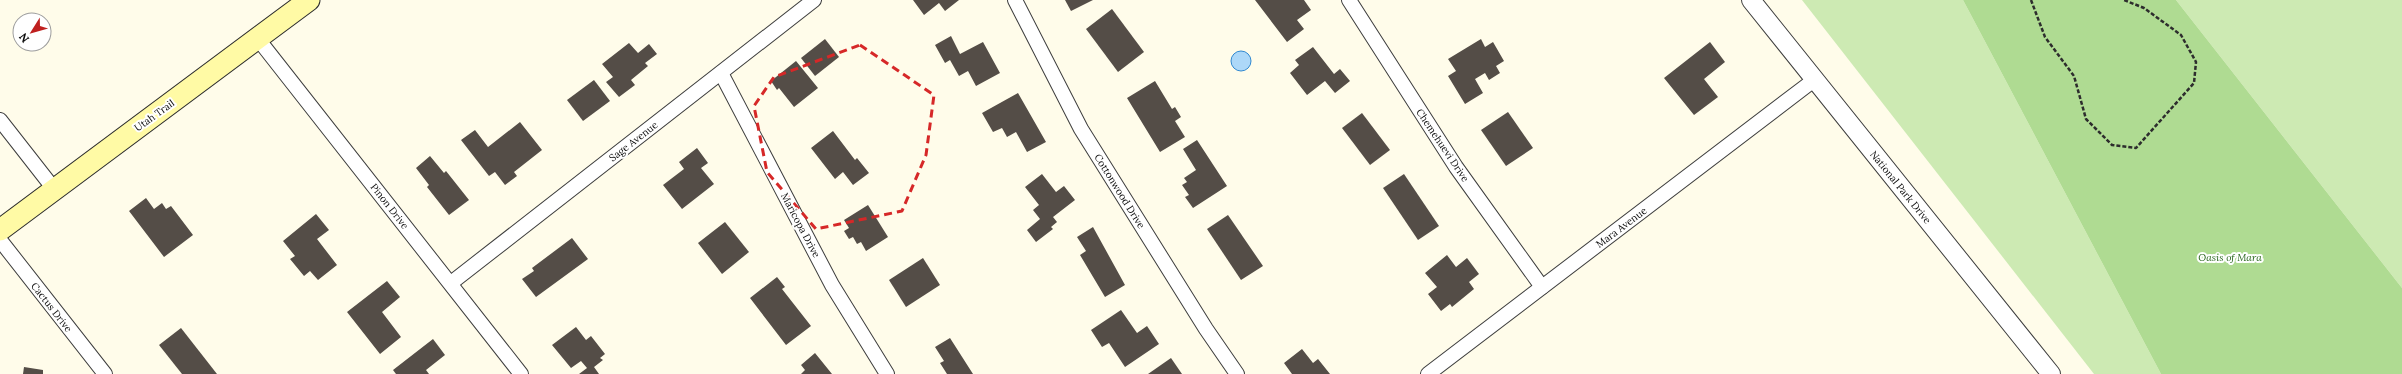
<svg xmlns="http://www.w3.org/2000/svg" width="2402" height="374" viewBox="0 0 2402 374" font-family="Lora,serif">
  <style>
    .green { fill: #cdeab3 }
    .forest { fill: #afdb92 }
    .water { fill: #add8f8; stroke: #3189d1 }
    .building { fill: #544d47 }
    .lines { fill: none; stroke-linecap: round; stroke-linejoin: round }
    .minor-casing { stroke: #3e3e3e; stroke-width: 16 }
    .tertiary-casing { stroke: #3e3e3e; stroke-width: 20 }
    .secondary-casing { stroke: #2d2d2d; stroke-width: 23 }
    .path { stroke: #2d2d2d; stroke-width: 2.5; stroke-dasharray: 4 2; stroke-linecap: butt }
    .minor { stroke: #fff; stroke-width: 14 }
    .tertiary { stroke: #fff; stroke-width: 18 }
    .secondary { stroke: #fffaa5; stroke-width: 21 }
    .marked { fill: none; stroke: #d62828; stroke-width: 3; stroke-dasharray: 8 5; stroke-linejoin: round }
    .labels { text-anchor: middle; stroke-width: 4; stroke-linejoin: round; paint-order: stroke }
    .street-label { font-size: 10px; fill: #0b0b0b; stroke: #fff }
    .park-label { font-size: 10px; font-style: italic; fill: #26651a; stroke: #fff }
  </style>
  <rect width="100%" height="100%" fill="#fffcea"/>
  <g class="green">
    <polygon points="1802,0 1963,0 2161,374 2094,374"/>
    <polygon points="2176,0 2402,0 2402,288"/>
  </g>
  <polygon class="forest" points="1963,0 2176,0 2402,288 2402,374 2161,374"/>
  <circle class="water" cx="1241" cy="61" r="10"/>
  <g class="building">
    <polygon points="913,0 959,0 945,11 939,3 924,15"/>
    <polygon points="1065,0 1093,0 1071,11"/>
    <polygon points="1255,0 1304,0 1311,10 1297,20 1304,29 1287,42"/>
    <polygon points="1112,9 1144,52 1118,72 1086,29"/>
    <polygon points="951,36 960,54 983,42 1000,73 976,86 968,71 959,76 950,60 945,63 935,45"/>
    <polygon points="825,39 839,57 815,76 801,58"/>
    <polygon points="1481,39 1485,47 1493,42 1504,61 1496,66 1500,73 1489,80 1485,73 1475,79 1483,93 1465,104 1448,76 1456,71 1448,59"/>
    <polygon points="1710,42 1725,62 1704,79 1718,97 1694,115 1664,78"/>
    <polygon points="629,43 638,53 649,44 657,54 645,63 648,66 631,80 635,85 619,97 606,82 613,77 602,64"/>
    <polygon points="1313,47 1334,74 1340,69 1350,81 1335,93 1325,81 1307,95 1290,73 1299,65 1295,60"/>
    <polygon points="796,61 818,88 794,107 779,88 777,90 771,81"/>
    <polygon points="594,80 610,101 583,121 567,100"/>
    <polygon points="1155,81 1172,109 1175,107 1181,117 1175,121 1185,137 1160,152 1127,98"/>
    <polygon points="1018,93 1046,142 1027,152 1016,132 1007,137 1002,128 993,132 982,113"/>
    <polygon points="1508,112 1533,148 1506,166 1481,130"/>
    <polygon points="1362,113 1390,150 1370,165 1342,128"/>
    <polygon points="520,122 542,150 514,172 517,176 505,185 495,172 489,176 461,140 475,130 488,147"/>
    <polygon points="833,131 855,160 857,158 869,173 853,185 843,172 835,179 811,148"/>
    <polygon points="1197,140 1227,186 1193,208 1185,197 1189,195 1182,185 1187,182 1184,178 1196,170 1183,149"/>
    <polygon points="697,148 708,163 701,168 714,184 682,209 663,185 684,169 679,162"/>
    <polygon points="430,156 444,173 446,171 469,200 449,215 427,187 429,185 416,168"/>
    <polygon points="1042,174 1056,192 1064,186 1075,200 1053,217 1057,222 1051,227 1053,229 1036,242 1027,230 1040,219 1033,210 1039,205 1025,187"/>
    <polygon points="1404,174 1439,226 1418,240 1383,188"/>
    <polygon points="146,198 154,209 162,203 166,209 171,206 193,235 164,257 129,211"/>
    <polygon points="868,205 888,237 866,251 861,242 857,244 853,237 849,239 844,231 849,228 844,220"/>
    <polygon points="316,214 329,230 317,239 337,265 318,280 310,271 304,276 290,259 295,256 283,241"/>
    <polygon points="1228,215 1263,266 1241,280 1207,229"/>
    <polygon points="725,222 749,252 722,274 698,243"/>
    <polygon points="1093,227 1125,285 1105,297 1080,255 1086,251 1077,237"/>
    <polygon points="572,238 588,259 536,297 522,279 534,271 532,268"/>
    <polygon points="1447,255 1456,267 1467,258 1479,274 1469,282 1474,289 1452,307 1450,304 1441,311 1428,294 1437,287 1425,273"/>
    <polygon points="923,258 940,285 906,307 889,280"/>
    <polygon points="777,277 785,287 782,289 811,326 786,345 750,298"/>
    <polygon points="387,281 400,297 382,312 401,337 380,354 347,312"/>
    <polygon points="1121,310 1137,333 1147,326 1159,344 1125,367 1109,343 1102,347 1091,330"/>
    <polygon points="576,327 586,340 591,336 605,354 600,358 603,360 594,367 599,374 579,374 587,368 581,361 571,368 552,345"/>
    <polygon points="181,328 217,374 182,374 159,345"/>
    <polygon points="950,338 973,374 947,374 940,363 944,361 935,347"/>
    <polygon points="433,339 445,355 426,370 429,374 396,374 393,370"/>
    <polygon points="1302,349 1313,363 1318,359 1330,374 1292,374 1284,363"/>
    <polygon points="815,353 832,374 801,374 805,370 801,365"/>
    <polygon points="1171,358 1182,374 1148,374"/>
    <polygon points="24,367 43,370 43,374 23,374"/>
  </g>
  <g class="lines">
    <defs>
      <g id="minor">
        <polyline points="1015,0 1081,129 1206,329 1237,374"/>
        <polyline points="1349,0 1456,167 1542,287"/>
        <polyline points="258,39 521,374"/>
        <polyline points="721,73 832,285 887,374"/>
        <polyline points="0,120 54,189"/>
        <polyline points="0,240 105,374"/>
        <polyline points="451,283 814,0"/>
        <polyline points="1428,374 1814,80"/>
      </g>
      <polyline id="tertiary" points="1751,0 2051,374"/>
      <polyline id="secondary" points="0,230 309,0"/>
    </defs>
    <use href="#minor" class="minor-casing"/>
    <use href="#tertiary" class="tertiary-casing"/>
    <use href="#secondary" class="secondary-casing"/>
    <polyline class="path" points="2031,0 2045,37 2074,76 2086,119 2112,145 2136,148 2194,83 2196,62 2181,35 2144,8 2124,0"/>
    <use href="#minor" class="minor"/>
    <use href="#tertiary" class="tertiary"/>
    <use href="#secondary" class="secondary"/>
  </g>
  <path class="marked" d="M860 45 934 95 926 155 902 211 816 229 767 172 754 106 774 77Z"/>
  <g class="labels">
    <g class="street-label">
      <text transform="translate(154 115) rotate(-36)" y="4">Utah Trail</text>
      <text transform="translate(633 141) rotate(-38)" y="4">Sage Avenue</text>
      <text transform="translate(1443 145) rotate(56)" y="4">Chemehuevi Drive</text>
      <text transform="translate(1901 187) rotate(51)" y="4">National Park Drive</text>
      <text transform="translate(1120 191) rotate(58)" y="4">Cottonwood Drive</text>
      <text transform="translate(390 206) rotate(52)" y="4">Pinon Drive</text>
      <text transform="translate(801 225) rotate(62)" y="4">Maricopa Drive</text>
      <text transform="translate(1621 227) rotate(-37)" y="4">Mara Avenue</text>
      <text transform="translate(52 307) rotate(52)" y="4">Cactus Drive</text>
    </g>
    <g class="park-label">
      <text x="2230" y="261">Oasis of Mara</text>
    </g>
  </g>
  <g transform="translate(32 32) rotate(233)"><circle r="19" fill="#ffffff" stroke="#9d9d9d"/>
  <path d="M0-3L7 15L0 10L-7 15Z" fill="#bf201f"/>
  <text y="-6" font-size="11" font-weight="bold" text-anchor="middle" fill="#0b0b0b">N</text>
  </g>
</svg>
